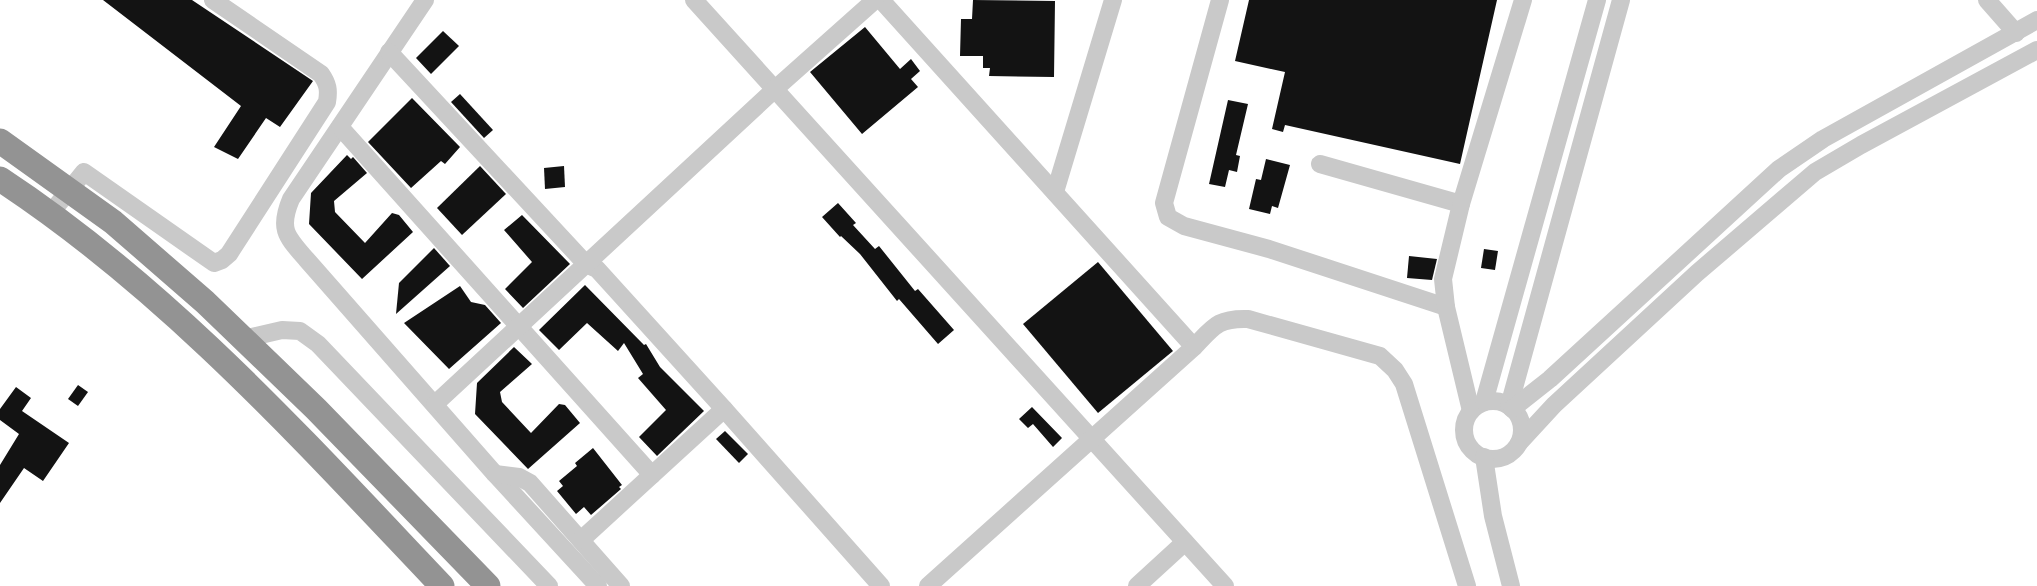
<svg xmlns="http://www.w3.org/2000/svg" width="2037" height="586" viewBox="0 0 2037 586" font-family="'PT Sans',sans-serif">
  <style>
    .building { fill: #131313 }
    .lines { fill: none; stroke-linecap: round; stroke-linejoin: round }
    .minor { stroke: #c9c9c9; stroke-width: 18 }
    .highway { stroke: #939393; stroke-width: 25 }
  </style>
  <rect width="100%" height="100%" fill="#fff"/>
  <g class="building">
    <polygon points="103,0 192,0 313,81 280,127 266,118 238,159 214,147 241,106"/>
    <polygon points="973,0 1055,1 1054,77 989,76 990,68 983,68 983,56 960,56 961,19 972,19"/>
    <polygon points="1249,0 1497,0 1460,164 1285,125 1283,132 1272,129 1285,72 1235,61"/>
    <polygon points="865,27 900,69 911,59 920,71 911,79 918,87 862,134 810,72"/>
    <polygon points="443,31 459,46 431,74 416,58"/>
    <polygon points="460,94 493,130 484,138 451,102"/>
    <polygon points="412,98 460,147 445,164 441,161 411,188 368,142"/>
    <polygon points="1228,100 1248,104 1236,155 1240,156 1237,172 1229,170 1225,187 1209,184"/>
    <polygon points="347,155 351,159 353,157 367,173 334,201 335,212 365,243 392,213 399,215 413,232 362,279 309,224 311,193"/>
    <polygon points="1266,159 1290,165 1278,208 1272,206 1270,214 1249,209 1256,179 1261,180"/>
    <polygon points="480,166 506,194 462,235 437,208"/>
    <polygon points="564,166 565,187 545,189 544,168"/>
    <polygon points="838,203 856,223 853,225 875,249 879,246 915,291 918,289 954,330 938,344 899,299 897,301 860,254 841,236 840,237 822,217"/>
    <polygon points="522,215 570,264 523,308 505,289 532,262 504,230"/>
    <polygon points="434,248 450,266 396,314 399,283"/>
    <polygon points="1484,249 1498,251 1495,270 1481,268"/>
    <polygon points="1409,256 1437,259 1432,280 1407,278"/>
    <polygon points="1098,262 1173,351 1098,413 1023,324"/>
    <polygon points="585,285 644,345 646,344 660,367 704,411 657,456 639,437 666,410 638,378 643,374 624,343 618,351 587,323 559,350 539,330"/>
    <polygon points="460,286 471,302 485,305 501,323 449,369 404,323"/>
    <polygon points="514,347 532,364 500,392 502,402 531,433 559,404 565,405 580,423 528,469 475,414 477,383"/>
    <polygon points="78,385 88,392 78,406 68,399"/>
    <polygon points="16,387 31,398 22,411 69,443 43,481 24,468 0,503 0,465 19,434 0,420 0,409"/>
    <polygon points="1032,407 1062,438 1053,447 1033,424 1028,428 1019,419"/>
    <polygon points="725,431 748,454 739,463 716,439"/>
    <polygon points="593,448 622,485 619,487 621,489 591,515 584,507 576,514 557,491 563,486 559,481 577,466 575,463"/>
  </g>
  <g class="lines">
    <g class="minor">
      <path d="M425 0 291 199C278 230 287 237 307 260L495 474 598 586"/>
      <polyline points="694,0 1225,586"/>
      <polyline points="881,0 1194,347 928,586"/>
      <polyline points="1220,0 1164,203 1168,217 1184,226 1269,249 1446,307"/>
      <polyline points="1987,0 2016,33"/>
      <polyline points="389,52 586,264 597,269 724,409 881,586"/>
      <polyline points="340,127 652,475"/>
      <polyline points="1320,164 1461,204 1443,279 1446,307 1471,411"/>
      <polyline points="1055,192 1113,0"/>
      <polyline points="1461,204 1523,0"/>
      <path d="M50 214 84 172 214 263 222 260 229 254 327 102C329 90 328 84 321 74L213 0"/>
      <polyline points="243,339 282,330 300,331 318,344 549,586"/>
      <path d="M1194 347C1214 326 1218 318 1248 319L1380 356 1395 370 1404 384 1467 586"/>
      <circle cx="1493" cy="430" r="29"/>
      <polyline points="1484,402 1597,0"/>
      <polyline points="435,404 775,89 875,0"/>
      <polyline points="1509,406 1621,0"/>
      <polyline points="1512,409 1550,379 1779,169 1823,139 2037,20"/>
      <polyline points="1519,443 1554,405 1697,273 1815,172 1861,145 2037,50"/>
      <polyline points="1484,457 1493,516 1511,586"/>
      <polyline points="495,474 519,477 530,483 621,586"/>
      <polyline points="581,540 724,409"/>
      <polyline points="1137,586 1185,542"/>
    </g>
    <g class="highway">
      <polyline points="0,141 113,222 205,302 316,409 488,586"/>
      <path d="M0 179C169 290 304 441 442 586"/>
    </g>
  </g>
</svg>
